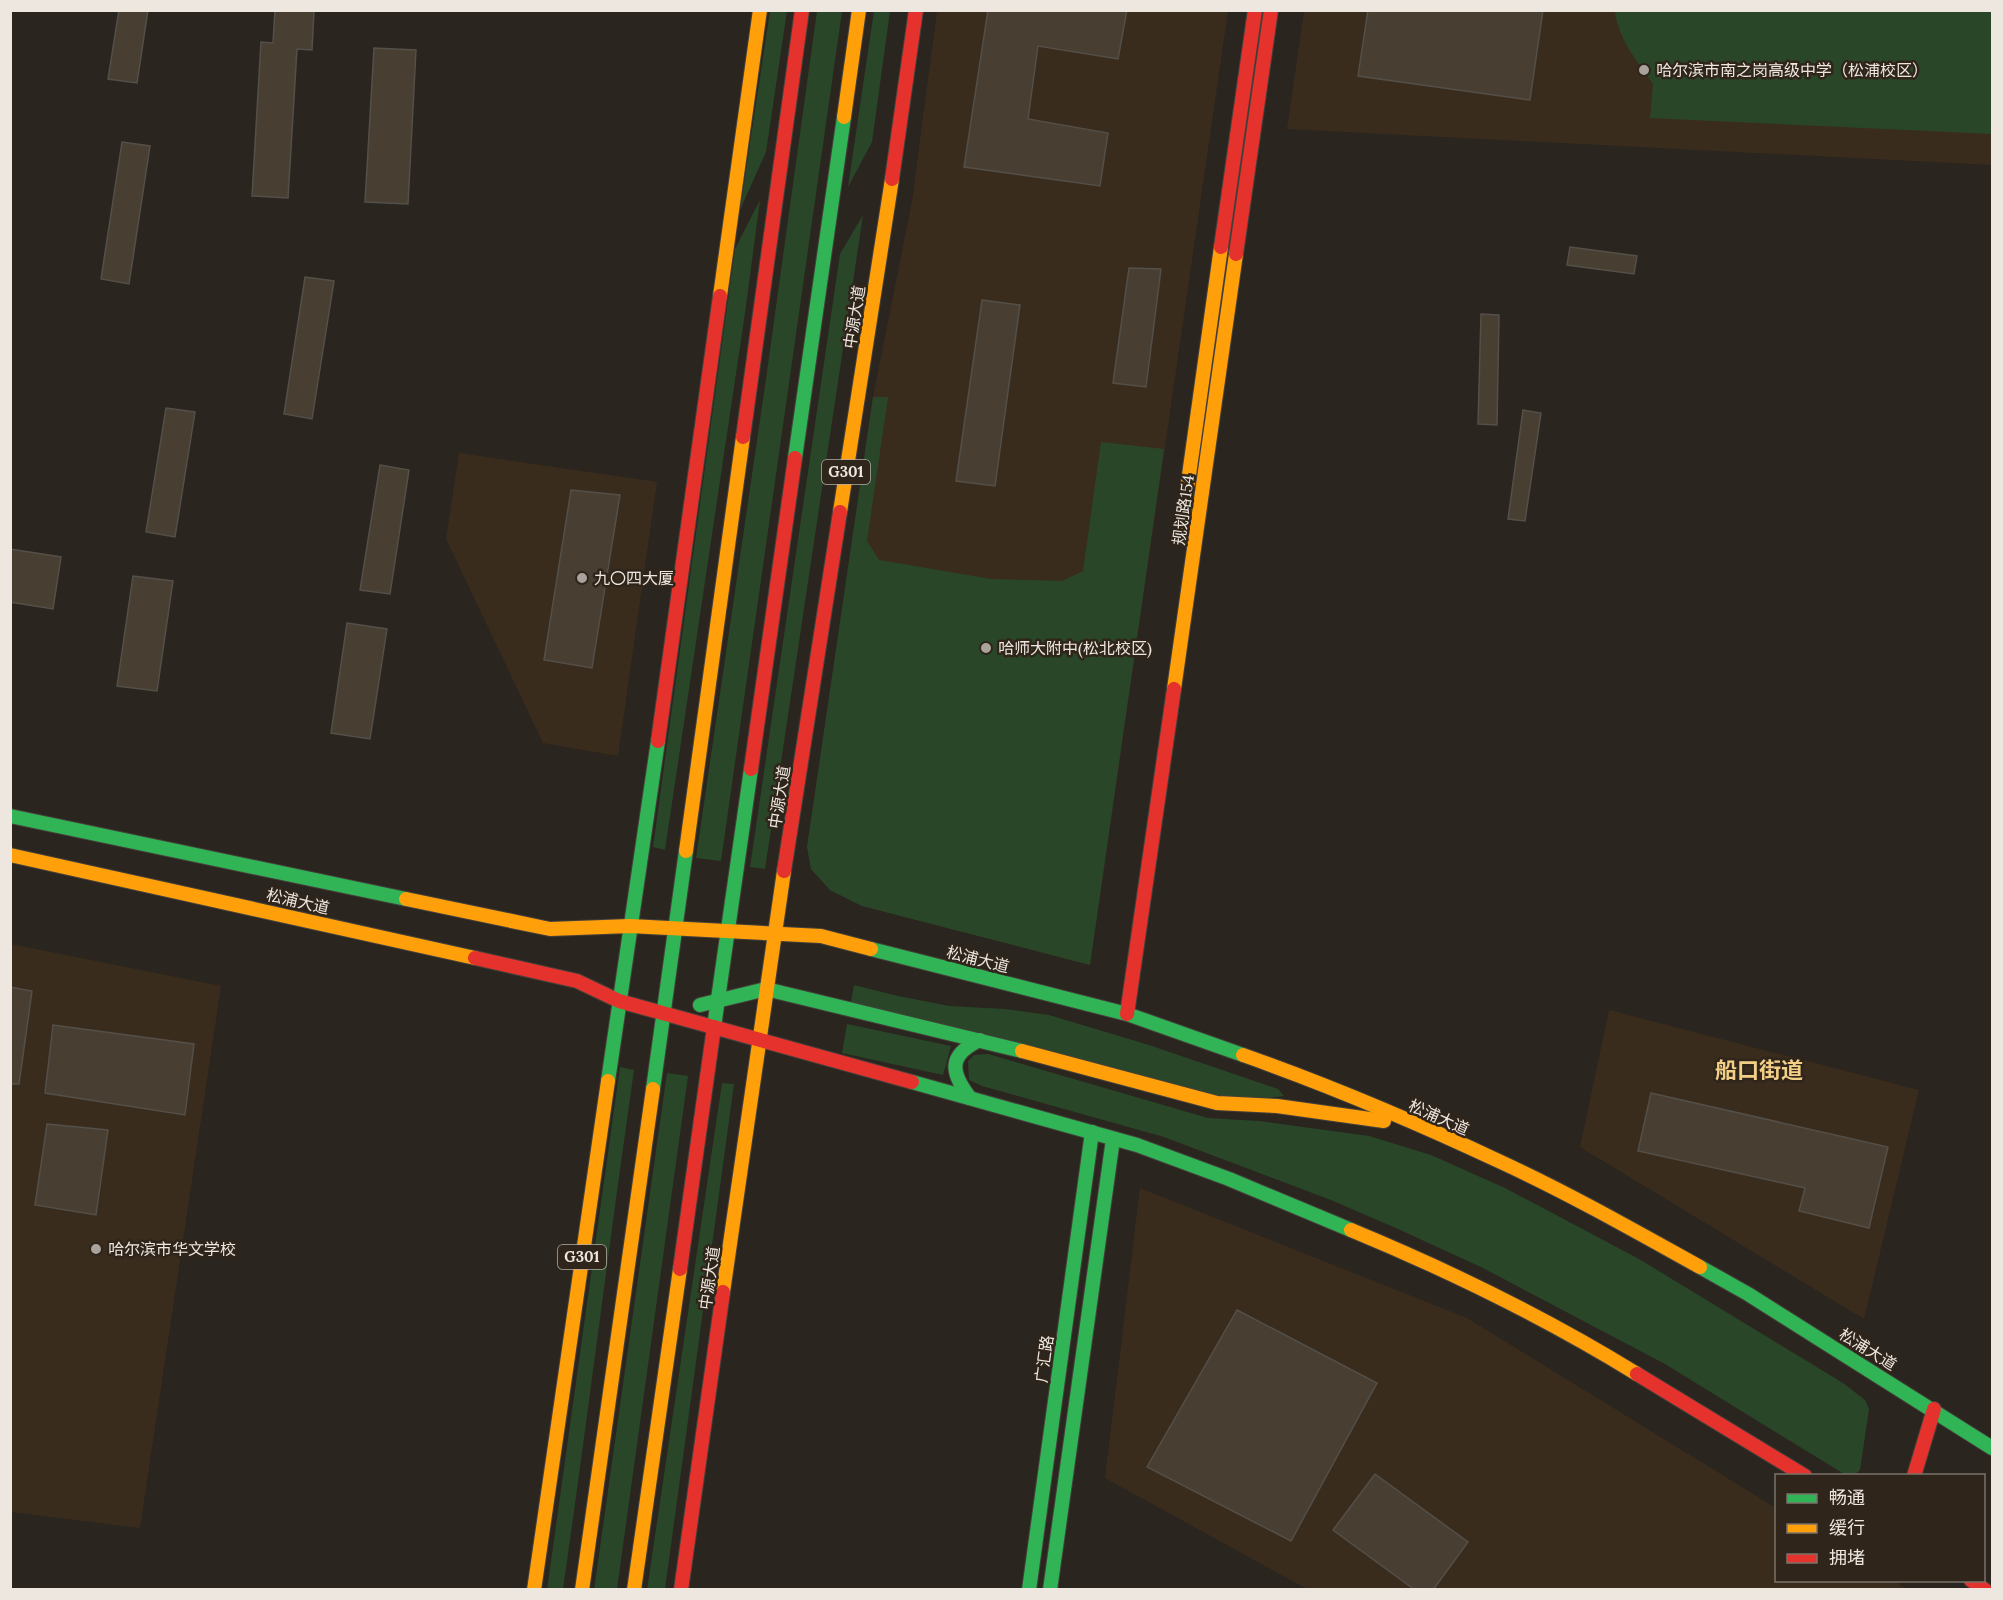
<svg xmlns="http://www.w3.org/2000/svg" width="2003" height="1600" viewBox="0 0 2003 1600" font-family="Lora,'Noto Sans SC',serif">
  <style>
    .built { fill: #3a2c1d }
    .green { fill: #294728 }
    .building { fill: #483f32; stroke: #534f49; stroke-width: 1.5 }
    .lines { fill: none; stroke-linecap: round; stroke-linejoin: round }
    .fast-casing { stroke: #45403b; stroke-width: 16 }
    .slow-casing { stroke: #45403b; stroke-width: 16 }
    .jam-casing { stroke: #45403b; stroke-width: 16 }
    .fast { stroke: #30b455; stroke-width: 14 }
    .slow { stroke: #ff9f0a; stroke-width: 14 }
    .jam { stroke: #e5322d; stroke-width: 14 }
    .poi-dot { fill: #a9a39c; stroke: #2f251a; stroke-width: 2 }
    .labels { text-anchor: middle; stroke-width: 5; stroke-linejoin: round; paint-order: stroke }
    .shield { fill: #2f251a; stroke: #b5ada5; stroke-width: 1.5 }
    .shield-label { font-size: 15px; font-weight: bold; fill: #eee7e0 }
    .poi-label { font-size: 16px; fill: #eee7e0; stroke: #2f251a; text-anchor: start }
    .street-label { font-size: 16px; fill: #eee7e0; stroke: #2f251a }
    .district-label { font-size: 22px; font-weight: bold; fill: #f2cf86; stroke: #2f251a }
  </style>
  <rect width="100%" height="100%" fill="#2a251f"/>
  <g class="built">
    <polygon points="937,11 1228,11 1090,965 862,906 830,890 811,869 807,847 873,397 912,201"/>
    <polygon points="1304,11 1992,11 1992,165 1287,129"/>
    <polygon points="459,453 657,482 618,756 543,743 446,539"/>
    <polygon points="11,944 221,986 140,1528 11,1512"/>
    <polygon points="1609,1010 1919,1090 1864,1319 1580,1147"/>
    <polygon points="1140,1188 1467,1318 1776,1508 1776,1580 1894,1581 1907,1589 1307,1589 1105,1478"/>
  </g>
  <g class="green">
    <polygon points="770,11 787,11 766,152 740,210"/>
    <polygon points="817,11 842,11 721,861 696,858 766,379"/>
    <polygon points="874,11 890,11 872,142 848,187"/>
    <path d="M1615 11H1992V134L1650 118 1653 84C1637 60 1619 41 1615 11Z"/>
    <polygon points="760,200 745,313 665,850 653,847 735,249"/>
    <polygon points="863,215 765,869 750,867 840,254"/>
    <polygon points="873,397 888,397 867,541 879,560 991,579 1062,581 1083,571 1101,442 1164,449 1090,965 862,906 830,890 811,869 807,847"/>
    <polygon points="854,985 898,996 949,1006 1005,1009 1049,1015 1149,1045 1278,1089 1284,1096 1235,1102 851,1002"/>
    <polygon points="847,1024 951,1046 943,1075 842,1053"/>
    <polygon points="988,1054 1208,1118 1259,1121 1369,1136 1431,1155 1505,1188 1639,1259 1843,1383 1865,1400 1869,1409 1860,1470 1854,1475 1844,1474 1665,1364 1483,1268 1398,1229 1331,1200 1164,1137 982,1086 969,1080 968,1061 974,1055"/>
    <path d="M620 1067 634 1070C609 1243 588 1416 563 1589L547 1590Z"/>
    <polygon points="667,1073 688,1076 617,1589 594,1590"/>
    <polygon points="722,1083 734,1084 665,1589 647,1590"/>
  </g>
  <g class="building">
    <polygon points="119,10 148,10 137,83 108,79"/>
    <polygon points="275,10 314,10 312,50 297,49 288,198 252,196 261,42 273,43"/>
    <polygon points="988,10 1127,10 1118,59 1038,46 1028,119 1108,133 1100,186 964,167"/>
    <polygon points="1368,10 1543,10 1530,100 1358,76"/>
    <polygon points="374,48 416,50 408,204 365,202"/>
    <polygon points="122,142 150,146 129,284 101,279"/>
    <polygon points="1570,247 1637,256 1634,274 1567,265"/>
    <polygon points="1129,268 1161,269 1146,387 1113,383"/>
    <polygon points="305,277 334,281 312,419 284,414"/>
    <polygon points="982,300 1020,305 995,486 956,481"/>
    <polygon points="1481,314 1499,315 1497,425 1478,424"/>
    <polygon points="166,408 195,412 175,537 146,532"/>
    <polygon points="1523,410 1541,413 1525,521 1508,519"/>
    <polygon points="380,465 409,470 390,594 360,590"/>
    <polygon points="571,490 620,495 592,668 544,660"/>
    <polygon points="10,549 61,557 53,609 10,602"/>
    <polygon points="133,576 173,581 157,691 117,686"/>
    <polygon points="347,623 387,629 370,739 331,733"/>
    <polygon points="10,987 32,991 19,1084 10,1084"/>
    <polygon points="53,1025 194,1044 185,1115 45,1093"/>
    <polygon points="1651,1093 1888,1147 1869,1228 1799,1211 1805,1188 1638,1151"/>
    <polygon points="47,1124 108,1130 96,1215 35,1205"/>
    <polygon points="1237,1310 1377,1383 1291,1541 1147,1467"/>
    <polygon points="1375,1474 1468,1542 1433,1590 1415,1590 1333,1530"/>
  </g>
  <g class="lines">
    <defs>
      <g id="fast">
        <polyline points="795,458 844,117"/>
        <polyline points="10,816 406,899"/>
        <polyline points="871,949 1127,1014 1243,1055"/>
        <polyline points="700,1005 766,989 1022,1051"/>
        <polyline points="714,1027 751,769"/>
        <polyline points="608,1081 658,741"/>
        <polyline points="912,1082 1137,1145 1229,1179 1351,1230"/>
        <polyline points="653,1089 686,851"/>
        <path d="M970 1098C950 1072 948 1055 980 1040"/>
        <polyline points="1700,1267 1748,1294 1992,1448"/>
        <polyline points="1029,1590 1092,1132"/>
        <polyline points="1050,1590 1113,1139"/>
      </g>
      <g id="slow">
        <polyline points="844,117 859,10"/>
        <polyline points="720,296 760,10"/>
        <polyline points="840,512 892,179"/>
        <polyline points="1181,532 1221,247"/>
        <polyline points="1174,689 1236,254"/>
        <polyline points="686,851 743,437"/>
        <polyline points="10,855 475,958"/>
        <polyline points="406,899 550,929 630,926 821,936 871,949"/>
        <polyline points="1022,1051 1217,1103 1277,1106 1384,1121"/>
        <path d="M1243 1055C1331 1086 1418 1123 1503 1163 1570 1194 1635 1231 1700 1267"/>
        <path d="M1351 1230C1450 1271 1546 1318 1637 1374"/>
        <polyline points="723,1292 784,871"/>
        <polyline points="534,1590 608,1081"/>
        <polyline points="582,1590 653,1089"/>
        <polyline points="634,1590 680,1269"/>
      </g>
      <g id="jam">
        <polyline points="892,179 916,10"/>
        <polyline points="1221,247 1255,10"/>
        <polyline points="1236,254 1271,10"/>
        <polyline points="743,437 802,10"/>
        <polyline points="658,741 720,296"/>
        <polyline points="751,769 795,458"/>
        <polyline points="784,871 840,512"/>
        <polyline points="475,958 577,981 619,1001 912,1082"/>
        <polyline points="1127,1014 1174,689"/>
        <polyline points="680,1269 714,1027"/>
        <polyline points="1637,1374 1805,1476"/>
        <polyline points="1914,1476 1934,1409"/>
        <polyline points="1971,1580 1985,1590"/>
        <polyline points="681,1590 723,1292"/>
      </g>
    </defs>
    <use href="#fast" class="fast-casing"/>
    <use href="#slow" class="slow-casing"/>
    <use href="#jam" class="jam-casing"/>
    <use href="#fast" class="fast"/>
    <use href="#slow" class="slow"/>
    <use href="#jam" class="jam"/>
  </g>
  <g class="poi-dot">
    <circle cx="1644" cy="70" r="6"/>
    <circle cx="582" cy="578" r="6"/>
    <circle cx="986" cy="648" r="6"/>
    <circle cx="96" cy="1249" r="6"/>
  </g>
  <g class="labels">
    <g class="shield">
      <rect x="822" y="460" width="48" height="24" rx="4.5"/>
      <rect x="558" y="1245" width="48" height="24" rx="4.5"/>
    </g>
    <g class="shield-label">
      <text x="846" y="477">G301</text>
      <text x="582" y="1262">G301</text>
    </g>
    <g class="poi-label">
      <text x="1656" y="76">哈尔滨市南之岗高级中学（松浦校区）</text>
      <text x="594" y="584">九〇四大厦</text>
      <text x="998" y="654">哈师大附中(松北校区)</text>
      <text x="108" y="1255">哈尔滨市华文学校</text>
    </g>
    <g class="street-label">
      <text transform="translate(854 317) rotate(-81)" y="6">中源大道</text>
      <text transform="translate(1183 510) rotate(-82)" y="6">规划路154</text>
      <text transform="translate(779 797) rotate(-81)" y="6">中源大道</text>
      <text transform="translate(298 901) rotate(13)" y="6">松浦大道</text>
      <text transform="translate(978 959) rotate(14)" y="6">松浦大道</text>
      <text transform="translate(1439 1117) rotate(24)" y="6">松浦大道</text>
      <text transform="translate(709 1278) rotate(-82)" y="6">中源大道</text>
      <text transform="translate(1868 1349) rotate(32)" y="6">松浦大道</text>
      <text transform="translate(1044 1359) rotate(-82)" y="6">广汇路</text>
    </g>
    <g class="district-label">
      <text x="1759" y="1078">船口街道</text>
    </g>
  </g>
  <rect width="2003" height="1600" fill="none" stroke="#eee7e0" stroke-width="24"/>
  <rect x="1775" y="1474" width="210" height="108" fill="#2f251a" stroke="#7b7369" stroke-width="1.5"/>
  <rect x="1787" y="1494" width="30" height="9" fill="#30b455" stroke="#7b7369" stroke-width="1.5"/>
  <text x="1829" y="1504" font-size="18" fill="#eee7e0">畅通</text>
  <rect x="1787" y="1524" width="30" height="9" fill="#ff9f0a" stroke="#7b7369" stroke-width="1.5"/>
  <text x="1829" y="1534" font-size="18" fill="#eee7e0">缓行</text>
  <rect x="1787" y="1554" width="30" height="9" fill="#e5322d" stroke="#7b7369" stroke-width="1.5"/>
  <text x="1829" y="1564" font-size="18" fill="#eee7e0">拥堵</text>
</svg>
